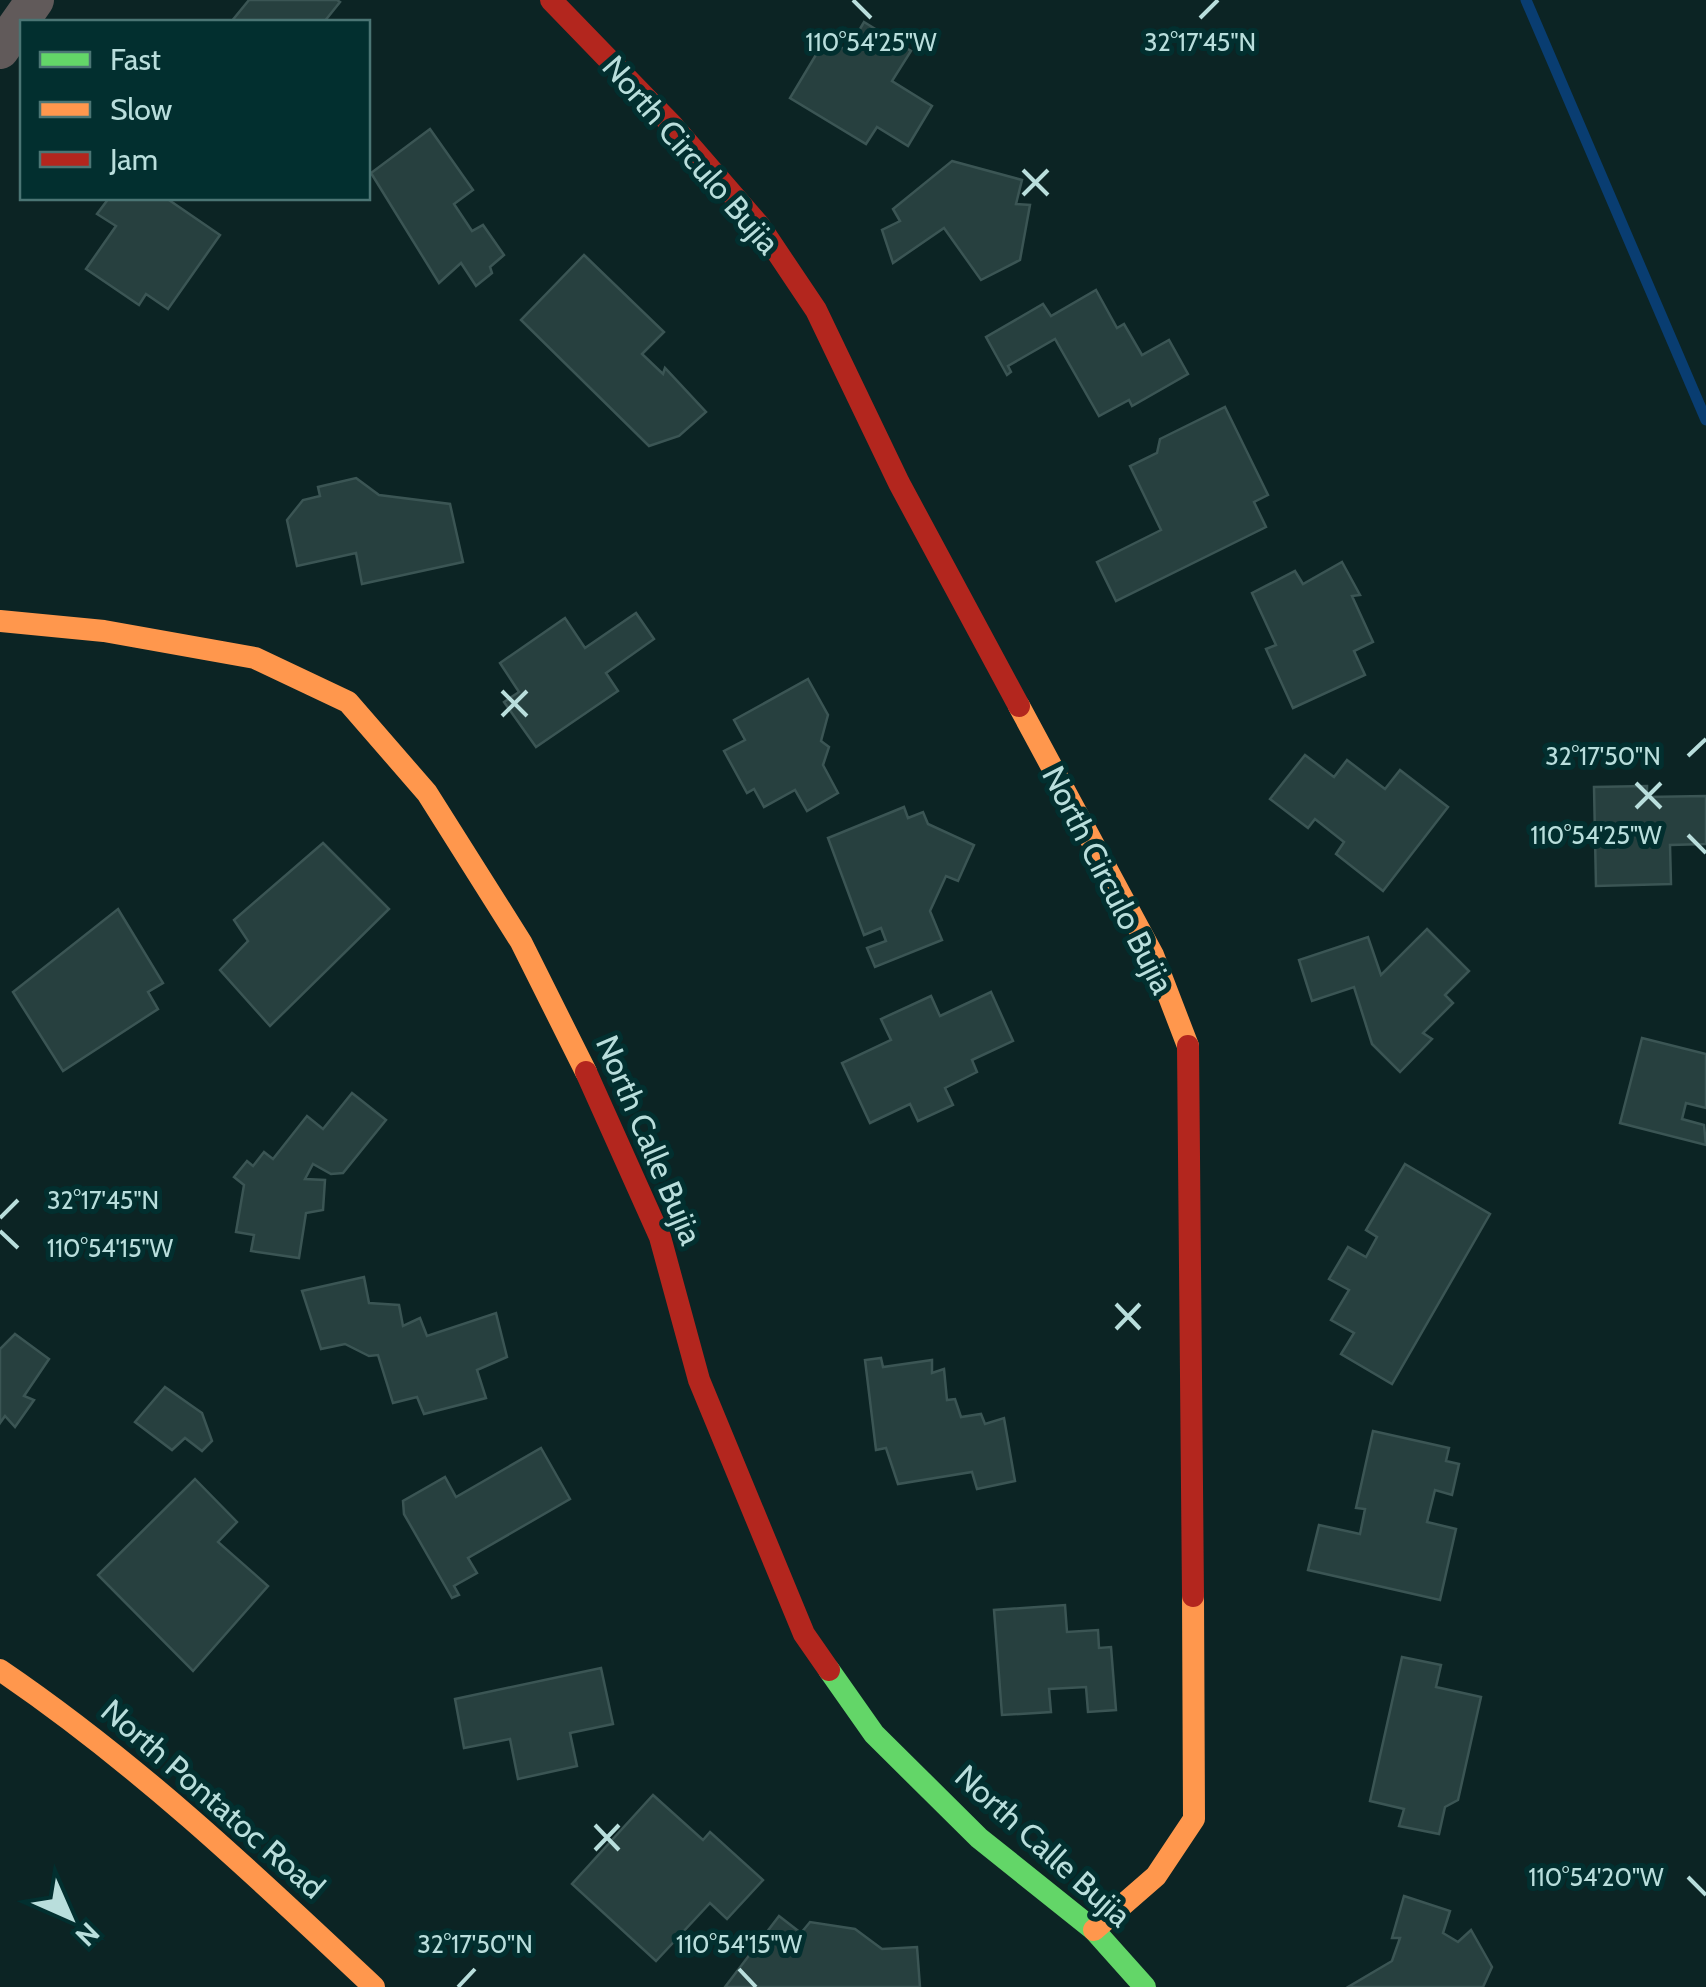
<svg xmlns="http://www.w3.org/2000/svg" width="1706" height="1987" viewBox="0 0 1706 1987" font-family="Cabin,sans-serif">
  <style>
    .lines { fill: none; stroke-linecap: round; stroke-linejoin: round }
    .stream { stroke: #093d71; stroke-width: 11 }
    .building { fill: #27403f; stroke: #3b5554; stroke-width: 2.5 }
    .street { stroke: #615a5a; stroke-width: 38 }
    .fast { stroke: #63d668; stroke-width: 22 }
    .slow { stroke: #ff974d; stroke-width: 22 }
    .jam { stroke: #b3261e; stroke-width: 22 }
    .ticks { fill: none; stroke: #b9dedc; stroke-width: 4 }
    .labels { text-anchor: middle; stroke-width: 10; stroke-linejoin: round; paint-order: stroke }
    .street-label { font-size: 32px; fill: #b9dedc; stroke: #022f2f }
    .ticks-label { font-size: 25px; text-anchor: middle; fill: #b9dedc; stroke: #022f2f; stroke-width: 10; stroke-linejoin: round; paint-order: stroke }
  </style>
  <rect width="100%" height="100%" fill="#0c2424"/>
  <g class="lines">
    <polyline class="stream" points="1526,0 1706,420"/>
  </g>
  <g class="building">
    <polygon points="249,0 337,0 340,2 324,22 231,22"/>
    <polygon points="864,22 911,51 892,81 932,106 908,146 877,127 866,144 790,98 826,38 847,51"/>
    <polygon points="430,129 473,190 454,204 472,231 483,225 504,255 490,267 492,273 476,286 461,263 439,283 371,173"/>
    <polygon points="952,161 1022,180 1016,204 1030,205 1020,260 981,280 944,228 893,263 882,230 900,221 893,209"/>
    <polygon points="109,198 166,198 220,235 168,309 146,294 139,305 86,269 116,226 97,214"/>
    <polygon points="584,255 664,332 642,354 663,374 665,368 706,412 679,436 649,446 521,320"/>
    <polygon points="1096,290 1117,328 1124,324 1142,355 1169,340 1188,374 1132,406 1129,400 1099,416 1055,339 1008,366 1011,372 1007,375 986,337 1043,304 1051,316"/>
    <polygon points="1225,407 1268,495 1254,502 1266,527 1116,601 1097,562 1161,530 1130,466 1157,453 1160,439"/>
    <polygon points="356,478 379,495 450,504 463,562 362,584 356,553 297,566 287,520 303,500 320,496 318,487"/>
    <polygon points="1342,562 1360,595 1352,596 1373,642 1354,651 1365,675 1293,708 1266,649 1276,645 1252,593 1295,571 1303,584"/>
    <polygon points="636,613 654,639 606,673 618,691 536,747 504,702 519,692 500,663 565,618 585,648"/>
    <polygon points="808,679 828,715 821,741 829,747 823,765 838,793 807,811 795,790 764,807 754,789 747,793 724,751 745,740 734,720"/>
    <polygon points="1305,755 1334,777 1347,760 1385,789 1400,770 1448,807 1383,891 1336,854 1344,842 1315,819 1308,828 1270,799"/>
    <polygon points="1647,786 1647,797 1706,796 1706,844 1670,845 1671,884 1596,886 1594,787"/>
    <polygon points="904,807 908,818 923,812 928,824 974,845 958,881 946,876 930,911 942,940 875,967 867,948 886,941 881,928 864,935 828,838"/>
    <polygon points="323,843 389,909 270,1026 220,970 248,941 234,920"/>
    <polygon points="118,909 163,983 148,992 158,1009 63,1071 13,992"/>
    <polygon points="1427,929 1469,971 1445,995 1453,1003 1423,1033 1432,1039 1400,1072 1372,1044 1354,987 1312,1001 1299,960 1368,937 1381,975"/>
    <polygon points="991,992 1013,1041 972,1060 977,1072 945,1088 953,1105 918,1121 910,1104 870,1123 842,1063 891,1040 881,1019 931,996 940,1016"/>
    <polygon points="1642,1038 1706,1054 1706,1108 1686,1103 1682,1119 1704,1125 1706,1145 1620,1123"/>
    <polygon points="352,1093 386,1120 343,1173 331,1174 313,1164 305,1179 325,1180 323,1210 306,1213 299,1258 251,1251 254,1235 236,1232 244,1185 234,1177 247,1161 253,1166 264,1152 273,1159 307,1116 323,1129"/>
    <polygon points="1405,1164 1490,1214 1392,1384 1341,1354 1354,1333 1331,1320 1349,1290 1329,1279 1348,1247 1366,1257 1377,1237 1366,1230"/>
    <polygon points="364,1277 369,1303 399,1305 403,1326 420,1318 427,1336 496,1313 507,1357 477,1370 486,1398 424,1414 417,1397 393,1403 378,1355 369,1356 345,1344 321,1349 302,1291"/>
    <polygon points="15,1334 49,1359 24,1396 34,1400 15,1427 5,1416 0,1423 0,1349"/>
    <polygon points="881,1358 883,1367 932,1360 932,1373 944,1369 947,1400 955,1399 961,1417 981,1414 985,1424 1004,1418 1015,1481 977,1489 972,1472 898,1484 886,1448 876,1450 865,1360"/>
    <polygon points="165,1387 202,1413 212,1441 202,1451 185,1438 172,1450 135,1422"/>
    <polygon points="1373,1431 1449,1448 1446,1461 1459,1464 1452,1495 1435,1490 1427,1522 1456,1529 1440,1600 1308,1570 1319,1525 1360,1534 1365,1509 1356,1508"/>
    <polygon points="541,1448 570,1499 468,1558 477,1573 454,1586 459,1595 452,1598 404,1514 403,1501 445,1477 456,1497"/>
    <polygon points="195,1479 237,1522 218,1542 268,1586 193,1671 98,1575"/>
    <polygon points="1065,1605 1067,1632 1098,1630 1099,1648 1111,1647 1116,1710 1088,1712 1086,1687 1049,1689 1051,1712 1002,1715 994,1610"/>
    <polygon points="1402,1657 1441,1665 1436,1687 1481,1697 1458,1800 1445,1807 1439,1834 1399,1826 1404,1809 1370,1801"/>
    <polygon points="601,1668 613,1724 570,1733 577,1766 518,1779 510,1739 464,1748 455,1699"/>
    <polygon points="653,1795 703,1840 710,1832 763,1880 727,1919 710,1903 656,1961 572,1884"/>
    <polygon points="1404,1896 1450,1911 1443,1933 1458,1942 1471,1930 1492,1967 1483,1987 1348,1987 1392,1961 1400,1938 1392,1938"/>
    <polygon points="779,1916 801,1933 810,1922 855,1929 882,1949 917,1947 920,1987 725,1987"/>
  </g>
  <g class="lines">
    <polyline class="street" points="0,50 35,0"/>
    <polyline class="fast" points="829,1670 874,1734 979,1838 1094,1930 1145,1987"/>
    <g class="slow">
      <polyline points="0,621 104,631 255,658 348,702 427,793 521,942 586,1072"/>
      <polyline points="1019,706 1153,955 1188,1046"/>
      <path d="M0 1670C137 1763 254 1874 374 1987"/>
      <polyline points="1094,1930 1156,1876 1194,1819 1193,1596"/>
    </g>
    <g class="jam">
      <polyline points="551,0 673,126 759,225 816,310 899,483 1019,706"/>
      <polyline points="1188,1046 1193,1596"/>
      <polyline points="586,1072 660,1237 699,1380 804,1634 829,1670"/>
    </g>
  </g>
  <path class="ticks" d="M853 0 871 18M1200 18 1218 0M1023 170 1048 195M1023 195 1048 170M502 691 527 716M502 716 527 691M1688 756 1706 739M1636 783 1661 808M1636 808 1661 783M1688 835 1706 853M0 1218 18 1200M0 1231 18 1248M1116 1304 1140 1329M1116 1329 1140 1304M595 1825 619 1850M595 1850 619 1825M1688 1877 1706 1895M739 1969 756 1987M458 1987 475 1969"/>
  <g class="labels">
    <g class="street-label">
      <text transform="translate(691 155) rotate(49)" y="11">North Circulo Bujia</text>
      <text transform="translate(1108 880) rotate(63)" y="11">North Circulo Bujia</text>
      <text transform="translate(649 1140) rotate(67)" y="11">North Calle Bujia</text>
      <text transform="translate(213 1799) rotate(41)" y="11">North Pontatoc Road</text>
      <text transform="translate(1043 1846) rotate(42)" y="11">North Calle Bujia</text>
    </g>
  </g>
  <g class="ticks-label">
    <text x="871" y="51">110°54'25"W</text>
    <text x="1200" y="51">32°17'45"N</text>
    <text x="1603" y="765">32°17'50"N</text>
    <text x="1596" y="844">110°54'25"W</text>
    <text x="103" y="1209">32°17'45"N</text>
    <text x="110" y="1257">110°54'15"W</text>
    <text x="1596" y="1886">110°54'20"W</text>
    <text x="475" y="1953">32°17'50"N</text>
    <text x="739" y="1953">110°54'15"W</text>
  </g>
  <rect x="20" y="20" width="350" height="180" fill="#022f2f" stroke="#4b7574" stroke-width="2.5"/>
  <rect x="40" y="52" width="50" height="15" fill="#63d668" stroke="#4b7574" stroke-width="2.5"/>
  <text x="110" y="70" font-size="30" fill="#b9dedc">Fast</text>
  <rect x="40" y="102" width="50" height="15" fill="#ff974d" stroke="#4b7574" stroke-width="2.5"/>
  <text x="110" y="120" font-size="30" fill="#b9dedc">Slow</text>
  <rect x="40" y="152" width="50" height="15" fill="#b3261e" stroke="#4b7574" stroke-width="2.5"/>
  <text x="110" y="170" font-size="30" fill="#b9dedc">Jam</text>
  <g transform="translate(70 1917) rotate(135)" stroke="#022f2f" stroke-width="8" paint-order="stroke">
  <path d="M0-8L18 38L0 25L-18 38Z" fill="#b9dedc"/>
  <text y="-15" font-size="28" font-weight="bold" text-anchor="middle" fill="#b9dedc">N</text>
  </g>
</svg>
